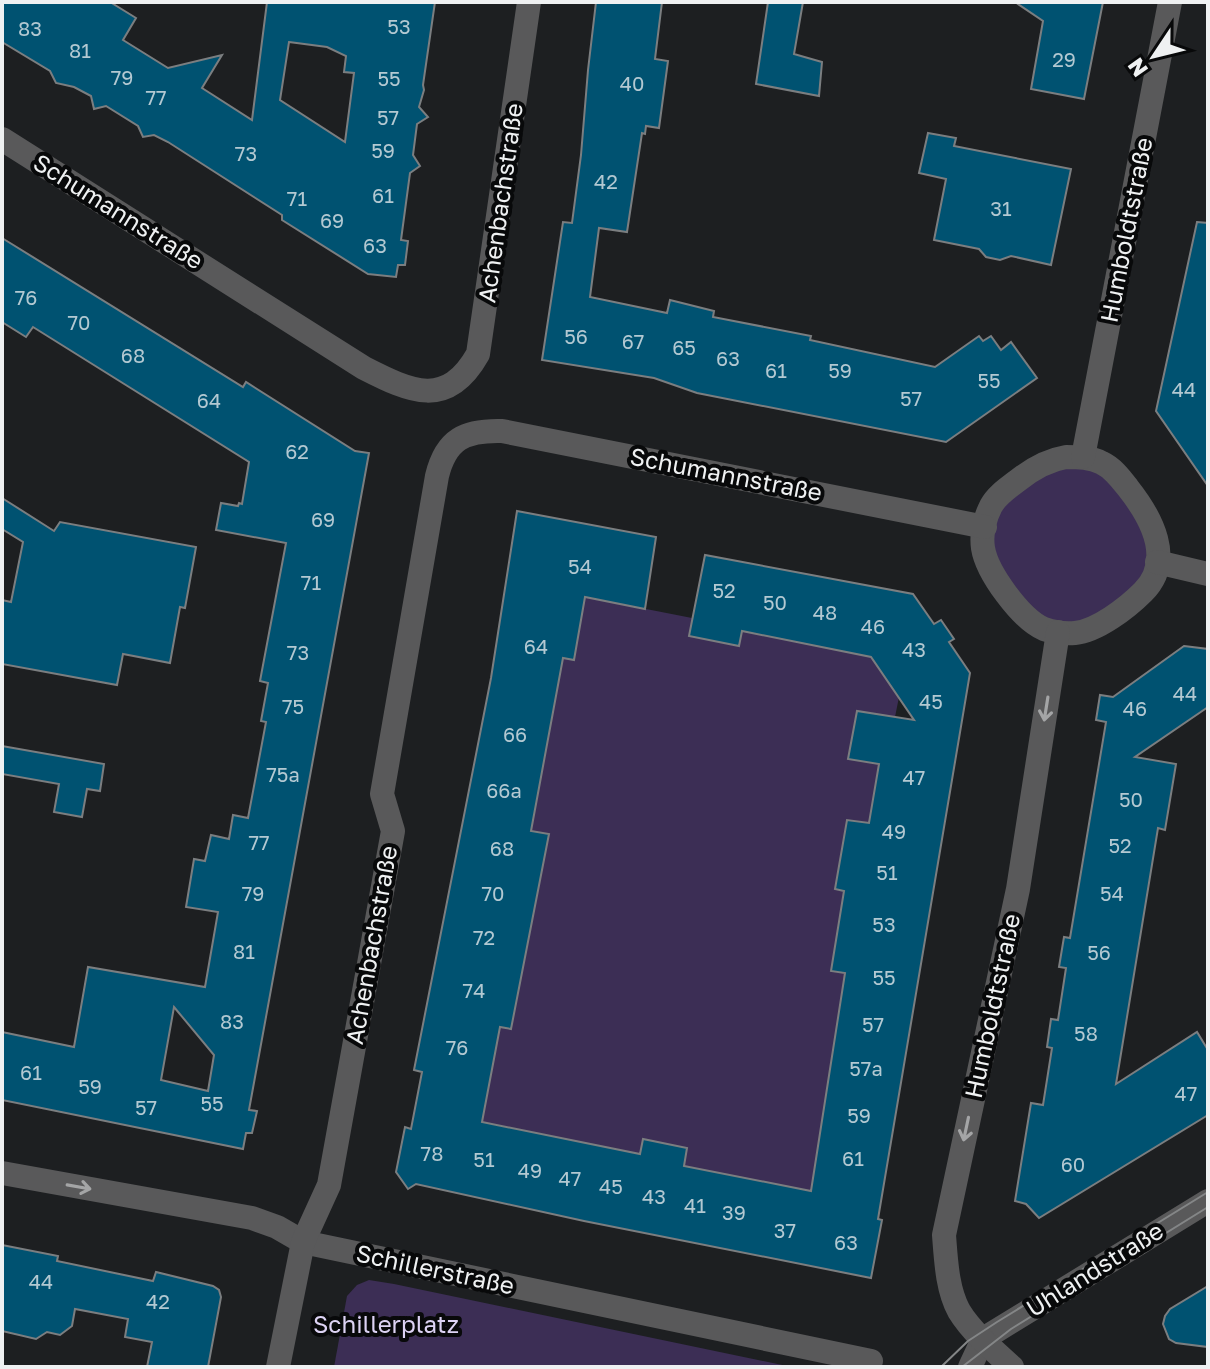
<svg xmlns="http://www.w3.org/2000/svg" width="1210" height="1369" viewBox="0 0 1210 1369" font-family="'Golos Text',sans-serif">
  <style>
    .green { fill: #3c2e55 }
    .building { fill: #005271; stroke: #7b7e80; stroke-width: 2; fill-rule: evenodd }
    .lines { fill: none; stroke-linecap: round; stroke-linejoin: round }
    .minor { stroke: #59595a; stroke-width: 24 }
    .tram { stroke: #848687; stroke-width: 2 }
    .oneway { stroke: #a4a5a6 }
    .labels { text-anchor: middle; stroke-width: 8; stroke-linejoin: round; paint-order: stroke }
    .number-label { font-size: 20px; fill: #b3c9d2 }
    .street-label { font-size: 24px; fill: #eff1f2; stroke: #08090a }
    .park-label { font-size: 24px; fill: #ddd3f4; stroke: #08090a }
  </style>
  <rect width="100%" height="100%" fill="#1d1f21"/>
  <g class="green">
    <polygon points="1051,462 1111,471 1156,542 1144,588 1093,624 1044,627 986,556 988,517"/>
    <polygon points="585,597 692,618 689,636 739,646 742,631 842,651 871,647 879,669 894,691 900,692 895,717 857,712 848,759 879,764 870,823 847,820 835,889 844,891 831,971 845,973 812,1191 684,1166 687,1148 643,1139 640,1154 464,1119 489,1085 500,1027 511,1028 549,835 531,831 563,658 574,660"/>
    <polygon points="369,1280 394,1284 792,1367 334,1367 347,1296 357,1285"/>
  </g>
  <g class="building">
    <path d="M2 2H110L136 18 123 40 168 68 222 55 202 88 252 120 267 2H435L423 85 424 90 419 107 428 117 417 124 413 155 420 166 410 173 401 240 408 241 405 265H398L396 277 368 274 282 220V215L168 142 154 135 143 137 138 126 106 106 94 109 91 96 74 87 56 83 50 71 2 42ZM289 42 327 47 346 56 344 72 354 73 345 142 280 100Z"/>
    <polygon points="596,2 662,2 655,59 668,61 659,128 646,126 645,134 642,133 627,232 599,228 590,297 667,313 670,300 714,311 713,317 811,336 810,340 935,367 979,336 983,341 991,336 1001,350 1011,342 1037,378 946,442 697,393 654,378 542,360 563,222 572,223 581,155 588,70"/>
    <polygon points="768,2 803,2 794,54 822,62 819,96 756,84"/>
    <polygon points="1015,2 1103,2 1084,99 1031,89 1043,21"/>
    <polygon points="928,133 956,138 954,146 1071,169 1051,265 1011,256 1000,260 986,257 979,249 934,240 946,179 919,173"/>
    <polygon points="1197,222 1208,223 1208,486 1156,411"/>
    <path d="M2 238 243 387 246 382 355 451 369 453 249 1110 257 1111 252 1133H246L243 1149 2 1100V1032L74 1047 88 967 205 987 218 912 186 907 194 859 205 861 211 835 229 839 233 815 248 818 266 722 261 721 268 683 260 681 286 543 216 530 221 503 238 506 239 503 242 504 249 462 33 327 26 337 2 322ZM174 1007 214 1055 208 1091 161 1080Z"/>
    <polygon points="2,498 54,531 60,522 196,547 185,608 180,607 170,663 123,654 117,685 2,664 2,600 11,602 23,542 2,529"/>
    <polygon points="517,511 656,537 645,609 585,597 574,660 563,658 531,831 549,834 511,1029 500,1027 482,1122 640,1154 643,1139 687,1148 684,1166 811,1191 845,973 831,971 844,891 835,889 847,820 869,823 879,764 848,759 857,711 914,720 871,657 742,631 739,646 689,636 705,555 913,594 934,624 941,620 954,639 949,642 970,673 878,1219 882,1220 871,1278 584,1221 416,1184 408,1189 396,1172 405,1127 411,1129 422,1072 414,1070 491,678"/>
    <polygon points="1184,646 1208,649 1208,707 1135,757 1176,764 1165,830 1158,828 1116,1084 1197,1032 1208,1050 1208,1115 1039,1218 1026,1204 1015,1201 1031,1103 1043,1105 1052,1048 1047,1047 1051,1019 1058,1020 1066,968 1059,967 1064,937 1070,938 1106,722 1096,720 1100,695 1113,697"/>
    <polygon points="2,746 104,764 100,791 87,789 82,817 54,812 59,784 2,774"/>
    <polygon points="2,1245 58,1256 57,1261 153,1281 156,1272 213,1286 219,1290 221,1297 208,1367 147,1367 152,1342 125,1337 128,1319 75,1309 72,1326 60,1335 47,1332 36,1339 2,1331"/>
    <polygon points="1208,1286 1208,1347 1176,1343 1169,1339 1163,1324 1165,1316 1170,1309"/>
  </g>
  <g class="lines">
    <g class="minor">
      <path d="M2 139 364 368C411 392 447 409 478 354L529 2"/>
      <path d="M1066 457C1078 457 1091 457 1102 463 1113 468 1121 479 1128 488 1151 517 1175 560 1143 592 1127 608 1097 631 1075 633 1066 634 1053 632 1044 629 1021 619 987 573 983 548 981 534 985 518 991 506 997 495 1008 488 1017 481 1032 469 1048 460 1066 457Z"/>
      <polyline points="1083,457 1170,2"/>
      <polyline points="1157,562 1208,574"/>
      <polyline points="2,1173 252,1218 277,1227 303,1242 871,1361"/>
      <polyline points="983,1339 1208,1201"/>
      <path d="M278 1367 303 1242 329 1185 393 831 382 794 437 476C446 439 465 430 502 431L985 527"/>
      <polyline points="970,1367 983,1339"/>
      <path d="M1012 1367C994 1351 971 1331 959 1311 947 1289 946 1260 944 1235L1018 889 1058 632"/>
    </g>
    <g class="tram">
      <polyline points="941,1367 968,1341 997,1322 1208,1192"/>
      <polyline points="962,1367 1011,1329 1208,1207"/>
    </g>
  </g>
  <defs><path id="oneway-shaft" d="M-6 0H5M1.5-3L5.5 0L1.5 3" fill="none" stroke-width="1.6" stroke-linecap="round" stroke-linejoin="round" transform="scale(2)"/></defs>
  <g class="oneway">
    <use href="#oneway-shaft" transform="translate(1046 709) rotate(99)"/>
    <use href="#oneway-shaft" transform="translate(966 1129) rotate(102)"/>
    <use href="#oneway-shaft" transform="translate(79 1187) rotate(10)"/>
  </g>
  <g class="labels">
    <g class="number-label">
      <text x="399" y="34">53</text>
      <text x="30" y="36">83</text>
      <text x="80" y="58">81</text>
      <text x="1064" y="67">29</text>
      <text x="122" y="85">79</text>
      <text x="389" y="86">55</text>
      <text x="632" y="91">40</text>
      <text x="156" y="105">77</text>
      <text x="388" y="125">57</text>
      <text x="383" y="158">59</text>
      <text x="246" y="161">73</text>
      <text x="606" y="189">42</text>
      <text x="383" y="203">61</text>
      <text x="297" y="206">71</text>
      <text x="1001" y="216">31</text>
      <text x="332" y="228">69</text>
      <text x="375" y="253">63</text>
      <text x="26" y="305">76</text>
      <text x="79" y="330">70</text>
      <text x="576" y="344">56</text>
      <text x="633" y="349">67</text>
      <text x="684" y="355">65</text>
      <text x="133" y="363">68</text>
      <text x="728" y="366">63</text>
      <text x="776" y="378">61</text>
      <text x="840" y="378">59</text>
      <text x="989" y="388">55</text>
      <text x="1184" y="397">44</text>
      <text x="911" y="406">57</text>
      <text x="209" y="408">64</text>
      <text x="297" y="459">62</text>
      <text x="323" y="527">69</text>
      <text x="580" y="574">54</text>
      <text x="311" y="590">71</text>
      <text x="724" y="598">52</text>
      <text x="775" y="610">50</text>
      <text x="825" y="620">48</text>
      <text x="873" y="634">46</text>
      <text x="536" y="654">64</text>
      <text x="914" y="657">43</text>
      <text x="298" y="660">73</text>
      <text x="1185" y="701">44</text>
      <text x="931" y="709">45</text>
      <text x="293" y="714">75</text>
      <text x="1135" y="716">46</text>
      <text x="515" y="742">66</text>
      <text x="283" y="782">75a</text>
      <text x="914" y="785">47</text>
      <text x="504" y="798">66a</text>
      <text x="1131" y="807">50</text>
      <text x="894" y="839">49</text>
      <text x="259" y="850">77</text>
      <text x="1120" y="853">52</text>
      <text x="502" y="856">68</text>
      <text x="887" y="880">51</text>
      <text x="253" y="901">79</text>
      <text x="493" y="901">70</text>
      <text x="1112" y="901">54</text>
      <text x="884" y="932">53</text>
      <text x="484" y="945">72</text>
      <text x="244" y="959">81</text>
      <text x="1099" y="960">56</text>
      <text x="884" y="985">55</text>
      <text x="474" y="998">74</text>
      <text x="232" y="1029">83</text>
      <text x="873" y="1032">57</text>
      <text x="1086" y="1041">58</text>
      <text x="457" y="1055">76</text>
      <text x="866" y="1076">57a</text>
      <text x="31" y="1080">61</text>
      <text x="90" y="1094">59</text>
      <text x="1186" y="1101">47</text>
      <text x="212" y="1111">55</text>
      <text x="146" y="1115">57</text>
      <text x="859" y="1123">59</text>
      <text x="432" y="1161">78</text>
      <text x="853" y="1166">61</text>
      <text x="484" y="1167">51</text>
      <text x="1073" y="1172">60</text>
      <text x="530" y="1178">49</text>
      <text x="570" y="1186">47</text>
      <text x="611" y="1194">45</text>
      <text x="654" y="1204">43</text>
      <text x="695" y="1213">41</text>
      <text x="734" y="1220">39</text>
      <text x="785" y="1238">37</text>
      <text x="846" y="1250">63</text>
      <text x="41" y="1289">44</text>
      <text x="158" y="1309">42</text>
    </g>
    <g class="street-label">
      <text transform="translate(501 203) rotate(-82)" y="8">Achenbachstraße</text>
      <text transform="translate(118 212) rotate(32)" y="8">Schumannstraße</text>
      <text transform="translate(1127 230) rotate(-79)" y="8">Humboldtstraße</text>
      <text transform="translate(726 475) rotate(11)" y="8">Schumannstraße</text>
      <text transform="translate(372 945) rotate(-80)" y="8">Achenbachstraße</text>
      <text transform="translate(993 1006) rotate(-78)" y="8">Humboldtstraße</text>
      <text transform="translate(435 1270) rotate(12)" y="8">Schillerstraße</text>
      <text transform="translate(1095 1270) rotate(-32)" y="8">Uhlandstraße</text>
    </g>
    <g class="park-label">
      <text x="386" y="1333">Schillerplatz</text>
    </g>
  </g>
  <rect width="1210" height="1369" fill="none" stroke="#eff1f2" stroke-width="8"/>
  <g transform="translate(1154 56) rotate(235)" stroke="#08090a" stroke-width="6" paint-order="stroke">
  <path d="M0-6L14 30L0 20L-14 30Z" fill="#eff1f2"/>
  <text y="-12" font-size="22" font-weight="bold" text-anchor="middle" fill="#eff1f2">N</text>
  </g>
</svg>
